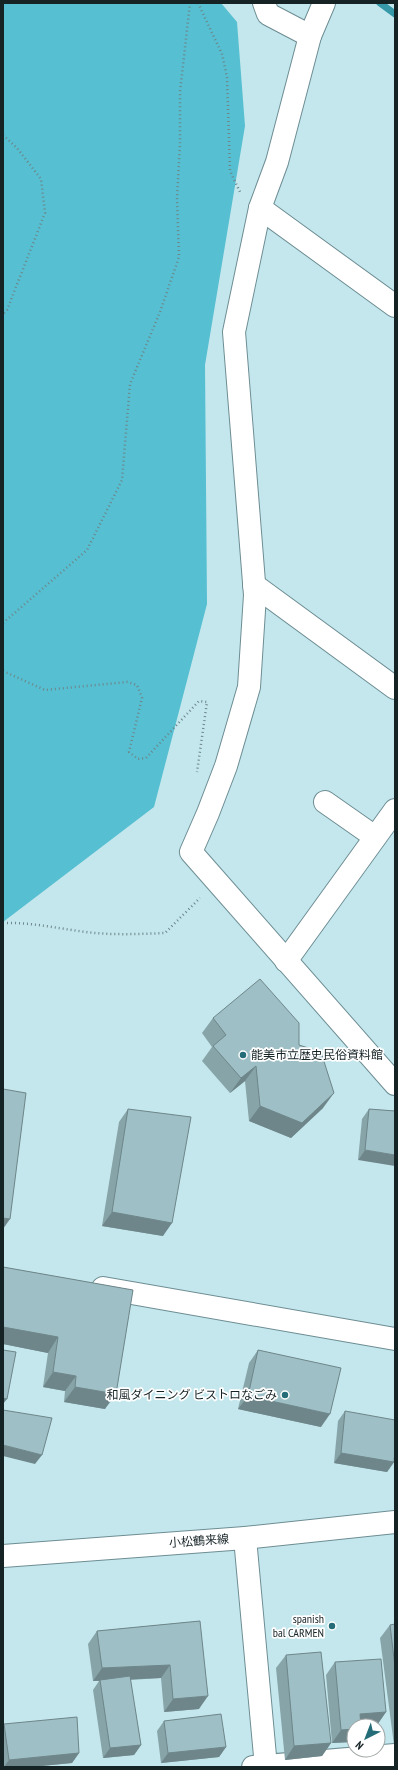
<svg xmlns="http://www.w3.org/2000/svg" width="398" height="1770" viewBox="0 0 398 1770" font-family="'PT Sans Narrow','Noto Sans JP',sans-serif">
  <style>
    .green { fill: #56bfd1 }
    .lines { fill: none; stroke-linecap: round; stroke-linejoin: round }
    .stream { stroke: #3798a7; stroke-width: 7 }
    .minor-casing { stroke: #6d8d93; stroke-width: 24 }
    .major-casing { stroke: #6d8d93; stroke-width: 24 }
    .path { stroke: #6d868a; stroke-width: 2.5; stroke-dasharray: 1 3; stroke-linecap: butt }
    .minor { stroke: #fff; stroke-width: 22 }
    .major { stroke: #fff; stroke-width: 22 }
    .wall { fill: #87a4a9 }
    .shaded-wall { fill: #6e868a }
    .building { fill: #9dbfc5; stroke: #6e868a }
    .poi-dot { fill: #246d78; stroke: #fff; stroke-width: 1.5 }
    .labels { text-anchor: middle; stroke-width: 3.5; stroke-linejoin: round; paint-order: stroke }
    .poi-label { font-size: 12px; fill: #162325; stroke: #fff; text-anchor: end }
    .street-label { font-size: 12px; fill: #162325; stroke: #fff }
  </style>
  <rect width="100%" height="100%" fill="#c3e7ed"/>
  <polygon class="green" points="3,3 221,3 237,22 245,126 205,365 207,604 154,807 3,922"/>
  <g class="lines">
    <polyline class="stream" points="380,3 395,14"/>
    <defs>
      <g id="minor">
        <polyline points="264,3 268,14 310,36"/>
        <polyline points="324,3 310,36 277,162 260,208 234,332 255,595 249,687 226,766 208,813 191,852 395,1084"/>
        <polyline points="260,208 395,306"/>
        <polyline points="254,585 395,688"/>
        <polyline points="325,802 375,837"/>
        <polyline points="286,961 395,810"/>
        <polyline points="103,1288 395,1339"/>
        <polyline points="245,1538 266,1767"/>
        <polyline points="253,1767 395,1755"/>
      </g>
      <polyline id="major" points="3,1556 245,1538 395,1522"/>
    </defs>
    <use href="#minor" class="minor-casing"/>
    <use href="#major" class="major-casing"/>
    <g class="path">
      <polyline points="198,3 222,54 227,77 230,171 240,192"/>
      <polyline points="3,135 17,148 41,179 45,213 7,310 3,314"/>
      <polyline points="3,623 87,550 122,480 130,384 160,312 179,257 177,198 180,143 180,92 190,3"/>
      <polyline points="3,671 45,690 127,682 137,685 142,698 129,752 138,759 146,758 199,701 207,702 197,772"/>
      <path d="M3 923C34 922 64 930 95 933 118 935 142 934 165 933L200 898"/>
    </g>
    <use href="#minor" class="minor"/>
    <use href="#major" class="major"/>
  </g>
  <g class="wall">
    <polygon points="213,1018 299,1045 323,1108 291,1138 249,1121 245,1081 230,1093 202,1061 212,1047 202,1033"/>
    <polygon points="128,1109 163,1236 102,1226 119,1122"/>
    <polygon points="369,1109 395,1111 358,1160 362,1119"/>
    <polygon points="3,1267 133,1290 105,1409 64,1402 65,1391 43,1387 48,1353 3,1344"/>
    <polygon points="258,1350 321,1427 238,1409 249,1363"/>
    <polygon points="345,1411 394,1462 387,1472 334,1463 338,1421"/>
    <polygon points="200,1621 199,1709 164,1712 161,1678 130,1680 141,1745 134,1755 103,1758 93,1690 99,1681 93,1681 88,1644 97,1631"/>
    <polygon points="395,1624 395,1745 394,1745 380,1638 390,1625"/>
    <polygon points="286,1655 331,1743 322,1756 285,1760 276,1668"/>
    <polygon points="335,1662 386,1712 377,1725 354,1726 354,1738 352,1742 332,1743 326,1675"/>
    <polygon points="164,1721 226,1747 219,1757 161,1763 157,1731"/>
    <polygon points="4,1724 79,1753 72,1763 31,1767 3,1767 3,1725"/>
  </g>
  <g class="shaded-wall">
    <polygon points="256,1066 245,1081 230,1093 241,1078"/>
    <polygon points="334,1093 323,1108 291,1138 249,1121 260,1106"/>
    <polygon points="365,1150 395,1155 395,1166 358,1160"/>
    <polygon points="112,1212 172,1223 163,1236 102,1226"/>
    <polygon points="3,1218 10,1219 3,1229"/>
    <polygon points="3,1327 58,1337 48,1353 3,1344"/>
    <polygon points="53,1372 76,1376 65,1391 43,1387"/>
    <polygon points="75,1387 116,1394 105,1409 64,1402"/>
    <polygon points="248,1396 330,1414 321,1427 238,1409"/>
    <polygon points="3,1398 7,1399 3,1404"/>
    <polygon points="3,1445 42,1455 35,1464 3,1456"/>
    <polygon points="341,1453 394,1462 387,1472 334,1463"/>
    <polygon points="170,1665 161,1678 93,1681 102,1668"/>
    <polygon points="208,1696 199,1709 164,1712 173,1699"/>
    <polygon points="386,1712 377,1725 365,1726 354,1726 360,1714"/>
    <polygon points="354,1729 354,1738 352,1742 332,1743 341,1730"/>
    <polygon points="331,1743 322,1756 285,1760 294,1746"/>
    <polygon points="141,1745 134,1755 103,1758 110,1748"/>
    <polygon points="226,1747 219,1757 161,1763 168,1753"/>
    <polygon points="79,1753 72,1763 31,1767 4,1767 9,1760"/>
  </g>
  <g class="building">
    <polygon points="260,979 299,1023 299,1045 321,1052 334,1093 302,1123 260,1106 256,1066 241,1078 213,1046 226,1035 213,1018"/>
    <polygon points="3,1089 26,1093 10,1219 3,1218"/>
    <polygon points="128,1109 191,1117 172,1223 112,1212"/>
    <polygon points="369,1109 395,1111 395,1155 365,1150"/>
    <polygon points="3,1267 133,1290 116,1394 75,1387 76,1376 53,1372 58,1337 3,1327"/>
    <polygon points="3,1350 16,1352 7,1399 3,1398"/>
    <polygon points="258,1350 341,1368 330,1414 248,1396"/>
    <polygon points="3,1410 52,1418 42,1455 3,1445"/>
    <polygon points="345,1411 395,1420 395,1450 394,1462 341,1453"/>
    <polygon points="200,1621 208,1696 173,1699 170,1665 102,1668 97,1631"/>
    <polygon points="395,1624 395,1667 390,1625"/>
    <polygon points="321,1652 331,1743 294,1746 286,1655"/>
    <polygon points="381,1659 386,1712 360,1714 361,1726 354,1726 354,1729 341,1730 335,1662"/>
    <polygon points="130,1676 141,1745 110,1748 100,1680"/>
    <polygon points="221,1714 226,1747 168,1753 164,1721"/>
    <polygon points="77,1717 79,1753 9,1760 4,1724"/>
  </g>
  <g class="poi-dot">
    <circle cx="243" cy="1055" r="4"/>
    <circle cx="285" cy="1395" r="4"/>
    <circle cx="332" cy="1626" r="4"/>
  </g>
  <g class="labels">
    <g class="poi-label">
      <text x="251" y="1059" text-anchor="start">能美市立歴史民俗資料館</text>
      <text x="277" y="1399">和風ダイニング ビストロなごみ</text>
      <text x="324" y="1623">spanish<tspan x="324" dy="14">bal CARMEN</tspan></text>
    </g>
    <g class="street-label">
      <text transform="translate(199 1541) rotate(-4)" y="4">小松鶴来線</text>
    </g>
  </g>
  <rect width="398" height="1770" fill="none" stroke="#162325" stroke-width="8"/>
  <g transform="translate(366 1738) rotate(222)"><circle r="19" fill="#ffffff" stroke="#a2a7a8"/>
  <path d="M0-3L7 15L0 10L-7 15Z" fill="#246d78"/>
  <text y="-6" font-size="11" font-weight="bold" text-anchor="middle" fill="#162325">N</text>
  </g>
</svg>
